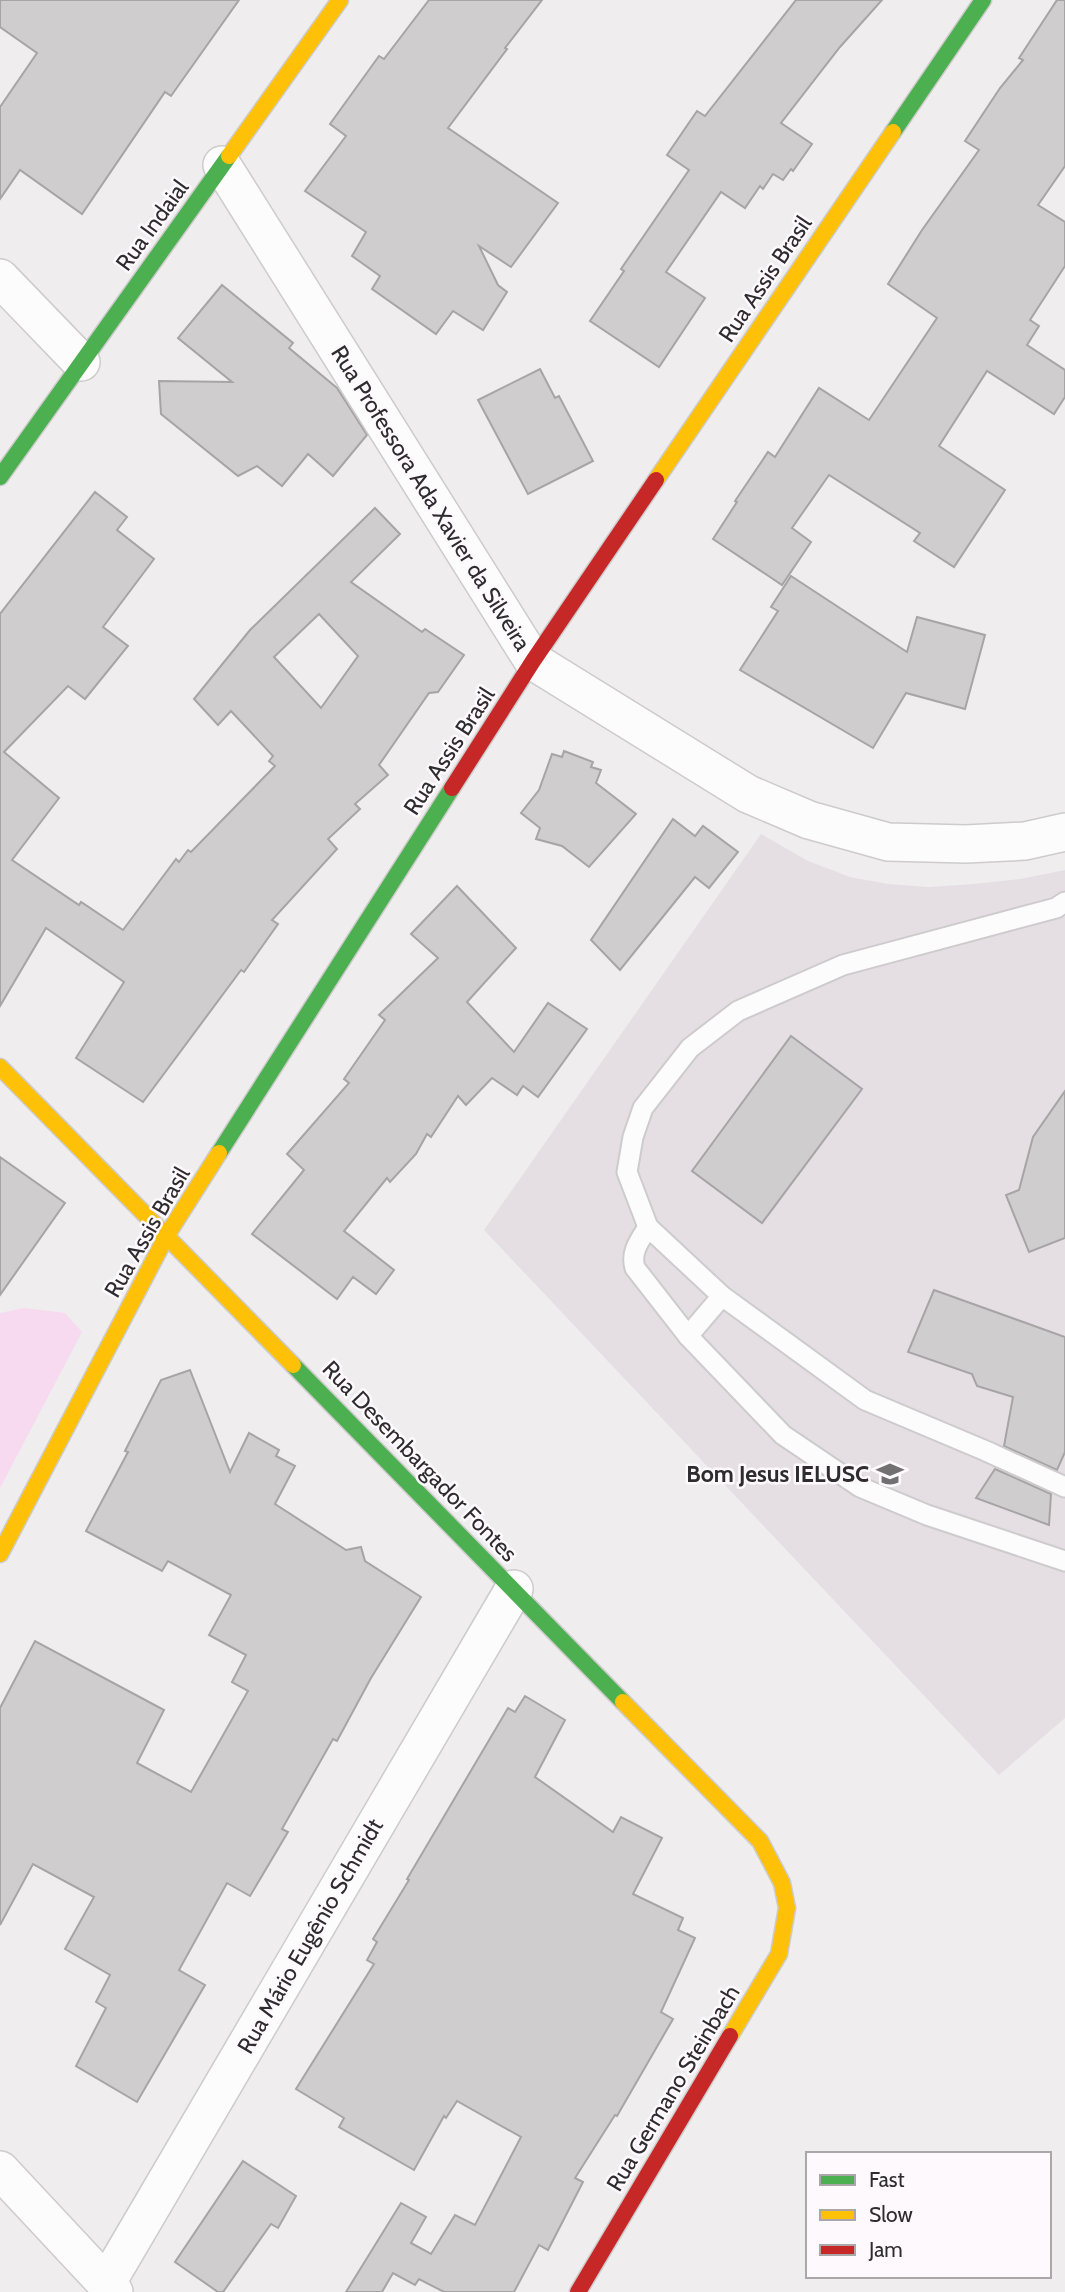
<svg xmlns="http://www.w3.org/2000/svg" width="1065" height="2292" viewBox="0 0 1065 2292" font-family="Cabin,sans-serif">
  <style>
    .built { fill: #e5dfe3 }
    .green { fill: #f7daf0 }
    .building { fill: #cfcdce; stroke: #a6a4a5; stroke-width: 2; fill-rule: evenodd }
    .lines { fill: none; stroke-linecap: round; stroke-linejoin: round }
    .lane-casing { stroke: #cdcbcc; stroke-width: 23 }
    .street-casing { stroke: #cdcbcc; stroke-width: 40 }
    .fast-casing { stroke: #cdcbcc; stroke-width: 19 }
    .slow-casing { stroke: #cdcbcc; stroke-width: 19 }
    .jam-casing { stroke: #cdcbcc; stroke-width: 19 }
    .lane { stroke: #fdfcfc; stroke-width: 19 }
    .street { stroke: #fdfcfc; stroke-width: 37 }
    .fast { stroke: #4caf50; stroke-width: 16 }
    .slow { stroke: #ffc107; stroke-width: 16 }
    .jam { stroke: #c62828; stroke-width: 16 }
    .labels { text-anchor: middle; stroke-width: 5; stroke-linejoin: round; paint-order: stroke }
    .street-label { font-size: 23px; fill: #2e2c2d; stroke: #fef9fc }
    .poi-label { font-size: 23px; font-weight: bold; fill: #2e2c2d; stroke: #fef9fc; text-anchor: end }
  </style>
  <rect width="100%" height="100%" fill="#efedee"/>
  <polygon class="built" points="761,834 808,861 850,877 888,884 929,887 973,884 1020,879 1065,870 1065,1718 999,1775 484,1230"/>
  <polygon class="green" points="24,1308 65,1313 82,1332 0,1488 0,1313"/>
  <g class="building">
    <polygon points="0,0 239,0 171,96 165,92 82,214 20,170 0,199 0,107 37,53 0,27"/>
    <polygon points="429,0 542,0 505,48 507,49 448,128 558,203 511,267 479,246 498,285 507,292 483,330 453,311 436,334 372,289 380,276 352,256 366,232 305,191 346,136 330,124 379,56 384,59"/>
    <polygon points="796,0 882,0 840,47 781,123 812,144 793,171 791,169 783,180 773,174 763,189 760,186 745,208 721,192 666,272 705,298 659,367 590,321 624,271 621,269 689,170 667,155 697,111 705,116"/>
    <polygon points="1057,0 1065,0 1065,166 1038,205 1065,222 1065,266 1030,320 1039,326 1027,345 1065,370 1065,397 1054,414 987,371 939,446 1005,490 954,567 914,541 920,533 829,475 792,528 811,542 782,585 713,539 737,502 735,501 768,452 775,457 819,388 869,420 937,318 888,284 922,230 979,150 965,141 1000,88 1023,60 1019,58"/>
    <polygon points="222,285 293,343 289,348 337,388 367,435 333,476 308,454 282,486 257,466 238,476 161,414 159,381 232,382 178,338"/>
    <polygon points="540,369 555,398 559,396 593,461 528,494 478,400"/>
    <path d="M95 492 127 517 117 530 154 559 103 627 128 646 85 699 68 686 4 752 59 798 12 860 79 905 81 902 123 930 176 859 179 862 188 850 191 852 275 766 269 761 273 756 231 711 218 725 194 699 250 630 375 508 400 534 351 582 422 632 425 629 464 655 438 692 429 693 379 765 388 775 355 804 360 809 328 839 337 849 272 920 278 924 244 972 241 970 143 1102 76 1058 124 982 46 928 0 1006V614ZM319 614 358 656 321 708 274 657Z"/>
    <polygon points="791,576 907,652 917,617 985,635 965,709 906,693 873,748 740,670 778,611 771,607"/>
    <polygon points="564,751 593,762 591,767 601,770 596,783 636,814 589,867 562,846 536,839 540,828 521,813 539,790 552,754 562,757"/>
    <polygon points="673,819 695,836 703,826 738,852 709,888 695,877 620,970 591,940"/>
    <polygon points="457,886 516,948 467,1002 514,1052 548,1003 587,1029 538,1097 523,1086 517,1095 492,1078 466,1105 458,1096 431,1137 427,1134 416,1154 390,1182 387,1178 344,1231 394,1270 376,1294 353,1277 337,1299 252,1234 304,1170 287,1154 349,1083 344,1079 385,1020 379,1015 438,958 411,934"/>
    <polygon points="791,1036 862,1089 762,1223 692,1171"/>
    <polygon points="1065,1091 1065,1238 1029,1252 1006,1195 1019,1190 1033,1137"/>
    <polygon points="0,1157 65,1203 0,1295"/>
    <polygon points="934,1290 1065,1337 1065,1452 1057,1470 1004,1446 1013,1397 977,1386 972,1374 908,1352"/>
    <polygon points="190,1370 230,1472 249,1433 279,1450 276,1456 295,1466 275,1504 346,1550 361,1547 365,1561 421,1597 371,1678 337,1741 333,1739 282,1829 288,1832 250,1896 227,1883 179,1970 205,1985 137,2102 76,2066 106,2008 96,2002 110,1975 65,1949 94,1897 33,1864 0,1925 0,1708 35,1641 164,1710 137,1763 191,1792 248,1691 232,1682 246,1655 209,1635 231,1595 168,1561 162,1571 86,1531 128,1452 125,1451 161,1380"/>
    <polygon points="995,1469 1051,1494 1049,1525 976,1498"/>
    <polygon points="525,1696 565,1720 535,1777 613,1832 621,1817 662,1838 633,1894 683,1918 678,1930 695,1938 661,2012 673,2019 617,2116 615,2115 575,2178 583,2182 548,2250 539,2245 514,2292 444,2292 419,2279 415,2285 393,2273 382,2292 346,2292 401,2203 426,2217 411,2243 431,2254 455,2215 475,2225 521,2137 457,2101 446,2118 444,2116 414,2170 339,2127 344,2118 296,2089 374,1964 367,1960 377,1942 373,1939 409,1880 407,1879 508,1708 515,1712"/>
    <polygon points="243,2161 296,2196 278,2228 271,2224 223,2292 218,2292 175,2262"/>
  </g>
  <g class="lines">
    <defs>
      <g id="lane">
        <polyline points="1065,902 1056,908 843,965 738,1011 690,1048 643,1108 633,1137 627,1172 648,1227 722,1296 865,1400 986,1451 1065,1487"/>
        <path d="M648 1227C640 1240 630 1252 635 1268L688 1336 783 1435 860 1487 927 1515 1065 1561"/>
        <polyline points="688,1336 722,1296"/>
      </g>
      <g id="street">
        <polyline points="222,165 533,661 748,794 809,820 888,842 966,844 1025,841 1065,832"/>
        <polyline points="0,278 81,362"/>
        <polyline points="0,2170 114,2292"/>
        <polyline points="106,2284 514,1589"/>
      </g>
      <g id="fast">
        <polyline points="893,132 983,0"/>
        <polyline points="0,477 229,156"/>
        <polyline points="219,1153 452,788"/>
        <polyline points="293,1365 623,1702"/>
      </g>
      <g id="slow">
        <polyline points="229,156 340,0"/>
        <polyline points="656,480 893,132"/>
        <polyline points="0,1067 293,1365"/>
        <polyline points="0,1554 167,1235 219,1153"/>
        <polyline points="623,1702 760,1841 782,1883 787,1908 779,1954 730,2036"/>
      </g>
      <g id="jam">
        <polyline points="452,788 533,661 656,480"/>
        <polyline points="578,2292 730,2036"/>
      </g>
    </defs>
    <use href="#lane" class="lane-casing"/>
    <use href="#street" class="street-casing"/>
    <use href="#fast" class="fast-casing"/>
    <use href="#slow" class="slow-casing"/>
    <use href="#jam" class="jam-casing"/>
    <use href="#lane" class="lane"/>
    <use href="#street" class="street"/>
    <use href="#fast" class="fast"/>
    <use href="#slow" class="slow"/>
    <use href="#jam" class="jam"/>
  </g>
  <defs>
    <symbol id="school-bare" viewBox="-9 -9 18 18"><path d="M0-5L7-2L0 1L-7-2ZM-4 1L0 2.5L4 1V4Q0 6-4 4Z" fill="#727071" stroke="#fef9fc" stroke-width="2.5" paint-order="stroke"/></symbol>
  </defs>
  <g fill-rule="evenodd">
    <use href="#school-bare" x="871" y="1455" width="38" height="38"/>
  </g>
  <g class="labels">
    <g class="street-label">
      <text transform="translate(152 225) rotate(-54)" y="8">Rua Indaial</text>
      <text transform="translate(765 279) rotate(-56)" y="8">Rua Assis Brasil</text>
      <text transform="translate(431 498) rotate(58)" y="8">Rua Professora Ada Xavier da Silveira</text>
      <text transform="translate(449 751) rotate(-57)" y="8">Rua Assis Brasil</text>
      <text transform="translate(147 1232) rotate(-60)" y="8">Rua Assis Brasil</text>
      <text transform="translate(420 1461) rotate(46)" y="8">Rua Desembargador Fontes</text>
      <text transform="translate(310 1936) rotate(-60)" y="8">Rua Mário Eugênio Schmidt</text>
      <text transform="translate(673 2088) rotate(-59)" y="8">Rua Germano Steinbach</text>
    </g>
    <g class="poi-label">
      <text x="869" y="1482">Bom Jesus IELUSC</text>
    </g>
  </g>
  <rect x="806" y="2152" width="245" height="126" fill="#fef9fc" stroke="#aba7a9" stroke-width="2"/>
  <rect x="820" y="2175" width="35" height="10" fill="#4caf50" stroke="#aba7a9" stroke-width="2"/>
  <text x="869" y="2187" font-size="21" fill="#2e2c2d">Fast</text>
  <rect x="820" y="2210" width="35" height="10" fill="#ffc107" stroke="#aba7a9" stroke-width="2"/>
  <text x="869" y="2222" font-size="21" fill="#2e2c2d">Slow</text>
  <rect x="820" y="2245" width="35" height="10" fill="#c62828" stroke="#aba7a9" stroke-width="2"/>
  <text x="869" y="2257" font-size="21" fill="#2e2c2d">Jam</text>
</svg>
